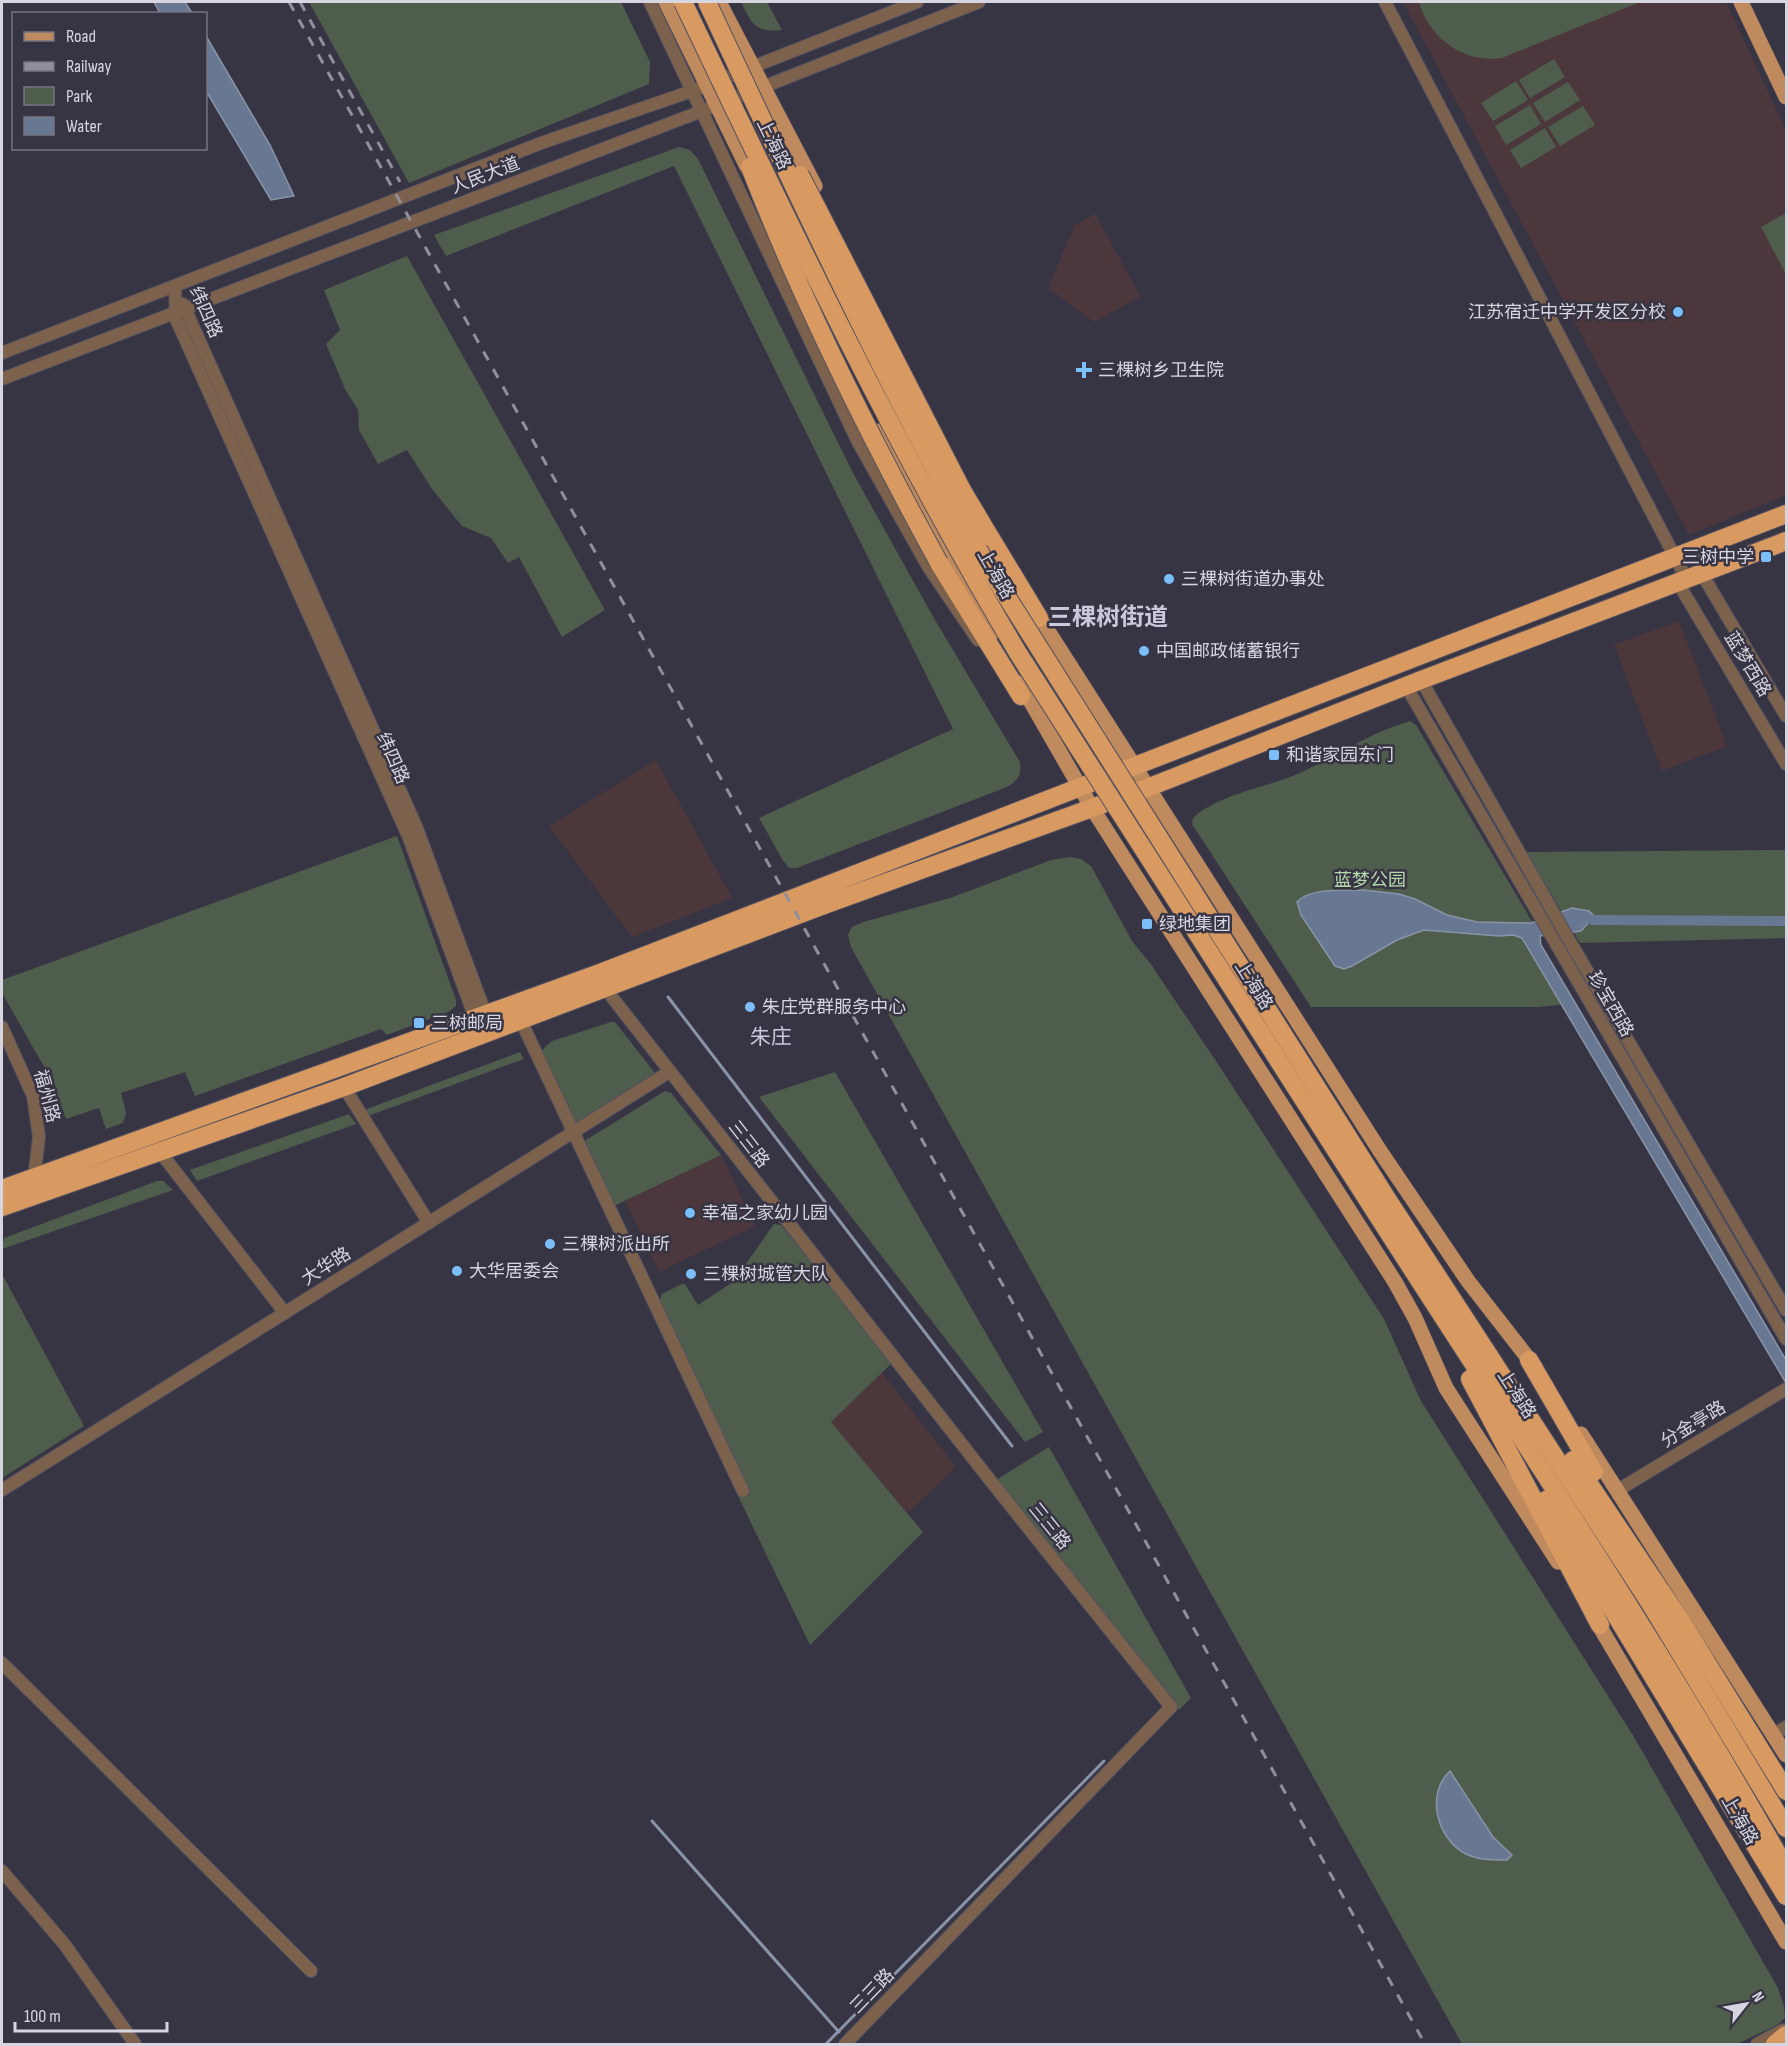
<svg xmlns="http://www.w3.org/2000/svg" width="1788" height="2046" viewBox="0 0 1788 2046" font-family="'Sofia Sans Condensed','Noto Sans SC',sans-serif">
  <style>
    .industrial { fill: #4c383b }
    .education { fill: #4c383c }
    .green { fill: #4f5d4c }
    .water { fill: #687892; stroke: #8994a9; stroke-width: 1.5 }
    .lines { fill: none; stroke-linecap: round; stroke-linejoin: round }
    .stream { stroke: #8994a9; stroke-width: 3 }
    .canal { stroke: #687892; stroke-width: 10 }
    .minor-casing { stroke: #545160; stroke-width: 14 }
    .major-casing { stroke: #545160; stroke-width: 16 }
    .highway-casing { stroke: #545160; stroke-width: 20 }
    .minor { stroke: #7c624c; stroke-width: 12 }
    .major { stroke: #bf8a5d; stroke-width: 15 }
    .highway { stroke: #d99a62; stroke-width: 18 }
    .rail { stroke: #928f9c; stroke-width: 3; stroke-dasharray: 10 10; stroke-linecap: butt }
    .highway-bridge-casing { stroke: #545160; stroke-width: 20; stroke-linecap: butt }
    .highway-bridge { stroke: #d99a62; stroke-width: 18 }
    .poi-dot { fill: #7bbef8; stroke: #373444; stroke-width: 2 }
    .labels { text-anchor: middle; stroke-width: 5; stroke-linejoin: round; paint-order: stroke }
    .street-label { font-size: 18px; fill: #d7d5df; stroke: #373444 }
    .poi-label { font-size: 18px; fill: #d7d5df; stroke: #373444; text-anchor: start }
    .park-label { font-size: 18px; fill: #b4d9aa; stroke: #373444 }
    .quarter-label { font-size: 21px; fill: #cbc7dc; stroke: #373444 }
    .district-label { font-size: 24px; font-weight: bold; fill: #cbc7dc; stroke: #373444 }
  </style>
  <rect width="100%" height="100%" fill="#373444"/>
  <g class="industrial">
    <polygon points="1679,621 1727,746 1662,771 1614,645"/>
    <polygon points="656,760 732,898 632,937 549,826"/>
    <polygon points="882,1373 956,1467 908,1513 831,1422"/>
  </g>
  <g class="education">
    <polygon points="1403,2 1726,2 1786,130 1786,495 1689,535"/>
    <polygon points="1095,214 1141,297 1094,322 1048,288 1075,225"/>
    <polygon points="721,1155 755,1226 659,1272 625,1201"/>
  </g>
  <g class="green">
    <polygon points="309,2 621,2 650,62 649,84 409,183"/>
    <path d="M741 2H767L782 30C755 33 752 24 741 2Z"/>
    <path d="M1419 2H1640L1502 58C1464 64 1429 38 1419 2Z"/>
    <polygon points="1554,59 1565,77 1530,98 1519,80"/>
    <polygon points="1516,81 1528,100 1493,121 1481,103"/>
    <polygon points="1568,82 1580,100 1545,122 1533,103"/>
    <polygon points="1530,105 1541,124 1506,145 1495,126"/>
    <polygon points="1583,106 1595,125 1560,146 1548,127"/>
    <polygon points="1545,128 1556,147 1521,168 1510,150"/>
    <path d="M679 147 690 150 698 159 853 473 935 620 1020 762C1022 775 1018 780 1007 787L797 868H789L782 859 759 818 953 729 674 166 446 256 434 235Z"/>
    <polygon points="1786,213 1786,274 1761,227"/>
    <polygon points="407,256 605,610 562,637 519,557 508,563 491,538 462,526 432,489 407,450 378,464 359,430 358,410 345,389 326,344 340,330 324,290"/>
    <path d="M1410 721 1416 725 1540 935 1541 945 1575 1003 1539 1007H1311L1192 824 1193 818C1218 794 1270 787 1302 772 1338 755 1371 732 1410 721Z"/>
    <polygon points="397,836 456,1000 456,1006 450,1011 387,1035 381,1029 195,1096 185,1072 121,1093 126,1113 123,1123 106,1129 99,1108 66,1119 54,1084 2,993 2,980"/>
    <polygon points="1786,850 1786,938 1580,943 1526,852"/>
    <polygon points="1070,857 1081,859 1091,866 1132,941 1150,963 1218,1064 1384,1319 1421,1401 1634,1737 1778,1988 1784,2006 1785,2018 1777,2025 1737,2044 1462,2044 851,947 848,935 852,927 863,922 950,898 1051,860"/>
    <polygon points="611,1022 615,1022 655,1073 575,1123 541,1051 552,1041"/>
    <polygon points="520,1052 524,1059 368,1116 364,1110"/>
    <polygon points="835,1072 1043,1432 1025,1442 759,1097"/>
    <polygon points="665,1091 671,1093 721,1155 614,1206 586,1145 586,1140"/>
    <polygon points="349,1114 356,1124 197,1181 190,1170"/>
    <polygon points="157,1181 163,1181 173,1190 2,1249 4,1238"/>
    <polygon points="774,1224 781,1225 892,1363 831,1422 923,1532 810,1645 738,1496 746,1492 659,1303 662,1294 682,1284 685,1284 698,1305 733,1282"/>
    <polygon points="2,1274 84,1426 2,1478"/>
    <polygon points="1049,1447 1191,1698 1179,1710 996,1480"/>
  </g>
  <g class="water">
    <polygon points="154,2 185,2 192,13 160,13"/>
    <polygon points="206,36 270,145 294,196 271,200 206,91"/>
    <path d="M1363 890 1399 894 1415 899 1447 915 1477 922 1531 923 1572 908 1589 911 1594 916 1581 931 1540 936 1541 945 1786 1360V1383L1522 938 1513 935 1499 936 1424 930 1397 940 1352 966 1344 969 1335 966 1301 915 1297 902C1310 887 1344 891 1363 890Z"/>
    <path d="M1450 1771 1493 1837 1512 1855 1507 1860C1493 1860 1478 1860 1466 1854 1437 1839 1425 1794 1450 1771Z"/>
  </g>
  <g class="lines">
    <g class="stream">
      <polyline points="668,997 1012,1446"/>
      <polyline points="652,1821 839,2032"/>
      <polyline points="826,2044 1104,1761"/>
    </g>
    <polyline class="canal" points="1592,920 1786,921"/>
    <defs>
      <g id="minor">
        <polyline points="650,2 858,442 929,568 978,640"/>
        <polyline points="1385,2 1687,580"/>
        <polyline points="175,286 176,319 409,838 475,1018"/>
        <polyline points="183,304 416,826 486,1015"/>
        <polyline points="2,353 544,142 692,91 917,2"/>
        <polyline points="2,379 702,111 979,2"/>
        <polyline points="1702,574 1786,716"/>
        <polyline points="1678,583 1786,764"/>
        <polyline points="1421,680 1572,945 1786,1310"/>
        <polyline points="1406,686 1786,1339"/>
        <polyline points="611,996 986,1475 1171,1707 845,2044"/>
        <polyline points="521,1021 743,1491"/>
        <polyline points="2,1027 33,1096 39,1137 34,1178"/>
        <polyline points="344,1087 429,1223"/>
        <polyline points="157,1148 285,1313"/>
        <polyline points="2,1490 669,1072"/>
        <polyline points="1618,1490 1786,1389"/>
        <polyline points="2,1663 311,1971"/>
        <polyline points="1774,1734 1786,1727"/>
        <polyline points="2,1871 65,1945 135,2044"/>
        <polyline points="1757,2044 1783,2030"/>
      </g>
      <g id="major">
        <polyline points="666,2 753,179"/>
        <polyline points="719,2 815,186"/>
        <polyline points="1741,2 1786,97"/>
        <polyline points="879,431 992,633"/>
        <polyline points="1034,609 1380,1151 1468,1281 1535,1367"/>
        <polyline points="1020,683 1092,808 1395,1282 1415,1318 1446,1388 1558,1562"/>
        <polyline points="1581,1434 1786,1755"/>
        <polyline points="1594,1617 1786,1942"/>
      </g>
      <g id="highway">
        <polyline points="990,537 1039,618"/>
        <polyline points="939,563 1021,696"/>
        <polyline points="2,1189 600,973 1786,514"/>
        <polyline points="1391,1205 1650,1603 1786,1828"/>
        <polyline points="2,1207 344,1087 824,905 1147,788 1421,680 1786,541"/>
        <path d="M1376 1213C1515 1430 1660 1644 1786 1869"/>
        <polyline points="1529,1360 1594,1472"/>
        <polyline points="1470,1379 1600,1625"/>
        <polyline points="1573,1460 1681,1621 1786,1791"/>
        <polyline points="1546,1500 1786,1896"/>
        <polyline points="1775,2044 1786,2035"/>
      </g>
    </defs>
    <use href="#minor" class="minor-casing"/>
    <use href="#major" class="major-casing"/>
    <use href="#highway" class="highway-casing"/>
    <use href="#minor" class="minor"/>
    <use href="#major" class="major"/>
    <use href="#highway" class="highway"/>
    <g class="rail">
      <polyline points="289,2 1425,2044"/>
      <polyline points="300,2 400,182"/>
    </g>
    <defs>
      <g id="highway-bridge">
        <path d="M683 2C788 222 893 443 1018 653L1376 1213"/>
        <path d="M707 2C796 192 885 383 988 567L1391 1205"/>
        <path d="M750 167C803 304 869 435 939 563"/>
        <polyline points="800,175 962,490 990,537"/>
      </g>
    </defs>
    <use href="#highway-bridge" class="highway-bridge-casing"/>
    <use href="#highway-bridge" class="highway-bridge"/>
  </g>
  <g class="poi-dot">
    <circle cx="1678" cy="312" r="6"/>
    <path d="M1081 361h6v6h6v6h-6v6h-6v-6h-6v-6h6z"/>
    <rect x="1760" y="551" width="12" height="12" rx="3"/>
    <circle cx="1169" cy="579" r="6"/>
    <circle cx="1144" cy="651" r="6"/>
    <rect x="1268" y="749" width="12" height="12" rx="3"/>
    <rect x="1141" y="918" width="12" height="12" rx="3"/>
    <circle cx="750" cy="1007" r="6"/>
    <rect x="413" y="1017" width="12" height="12" rx="3"/>
    <circle cx="690" cy="1213" r="6"/>
    <circle cx="550" cy="1244" r="6"/>
    <circle cx="457" cy="1271" r="6"/>
    <circle cx="691" cy="1274" r="6"/>
  </g>
  <g class="labels">
    <g class="street-label">
      <text transform="translate(774 144) rotate(64)" y="6">上海路</text>
      <text transform="translate(485 175) rotate(-21)" y="6">人民大道</text>
      <text transform="translate(206 312) rotate(66)" y="6">纬四路</text>
      <text transform="translate(996 574) rotate(60)" y="6">上海路</text>
      <text transform="translate(1748 664) rotate(59)" y="6">蓝梦西路</text>
      <text transform="translate(393 758) rotate(66)" y="6">纬四路</text>
      <text transform="translate(1254 985) rotate(58)" y="6">上海路</text>
      <text transform="translate(1611 1004) rotate(60)" y="6">珍宝西路</text>
      <text transform="translate(47 1096) rotate(75)" y="6">福州路</text>
      <text transform="translate(749 1144) rotate(52)" y="6">三三路</text>
      <text transform="translate(326 1266) rotate(-32)" y="6">大华路</text>
      <text transform="translate(1517 1394) rotate(57)" y="6">上海路</text>
      <text transform="translate(1693 1424) rotate(-31)" y="6">分金亭路</text>
      <text transform="translate(1050 1526) rotate(51)" y="6">三三路</text>
      <text transform="translate(1740 1820) rotate(60)" y="6">上海路</text>
      <text transform="translate(872 1991) rotate(-46)" y="6">三三路</text>
    </g>
    <g class="poi-label">
      <text x="1666" y="318" text-anchor="end">江苏宿迁中学开发区分校</text>
      <text x="1098" y="376">三棵树乡卫生院</text>
      <text x="1754" y="563" text-anchor="end">三树中学</text>
      <text x="1181" y="585">三棵树街道办事处</text>
      <text x="1156" y="657">中国邮政储蓄银行</text>
      <text x="1286" y="761">和谐家园东门</text>
      <text x="1159" y="930">绿地集团</text>
      <text x="762" y="1013">朱庄党群服务中心</text>
      <text x="431" y="1029">三树邮局</text>
      <text x="702" y="1219">幸福之家幼儿园</text>
      <text x="562" y="1250">三棵树派出所</text>
      <text x="469" y="1277">大华居委会</text>
      <text x="703" y="1280">三棵树城管大队</text>
    </g>
    <g class="park-label">
      <text x="1370" y="886">蓝梦公园</text>
    </g>
    <g class="quarter-label">
      <text x="771" y="1044">朱庄</text>
    </g>
    <g class="district-label">
      <text x="1108" y="625">三棵树街道</text>
    </g>
  </g>
  <rect width="1788" height="2046" fill="none" stroke="#d7d5df" stroke-width="6"/>
  <rect x="12" y="12" width="195" height="138" fill="#373444" stroke="#777482" stroke-width="1.5"/>
  <rect x="24" y="32" width="30" height="9" fill="#bf8a5d" stroke="#777482" stroke-width="1.5"/>
  <text x="66" y="42" font-size="18" fill="#d7d5df">Road</text>
  <rect x="24" y="62" width="30" height="9" fill="#928f9c" stroke="#777482" stroke-width="1.5"/>
  <text x="66" y="72" font-size="18" fill="#d7d5df">Railway</text>
  <rect x="24" y="87" width="30" height="18" fill="#4f5d4c" stroke="#777482" stroke-width="1.5"/>
  <text x="66" y="102" font-size="18" fill="#d7d5df">Park</text>
  <rect x="24" y="117" width="30" height="18" fill="#687892" stroke="#777482" stroke-width="1.5"/>
  <text x="66" y="132" font-size="18" fill="#d7d5df">Water</text>
  <g transform="translate(1746 2004) rotate(59)" stroke="#373444" stroke-width="4.5" paint-order="stroke">
  <path d="M0-4.5L10 22L0 15L-10 22Z" fill="#d7d5df"/>
  <text y="-9" font-size="16" font-weight="bold" text-anchor="middle" fill="#d7d5df">N</text>
  </g>
  <path d="M15 2022v9h152v-9" fill="none" stroke="#d7d5df" stroke-width="3"/>
  <text x="24" y="2022" font-size="18" fill="#d7d5df" stroke="#373444" stroke-width="4.5" paint-order="stroke">100 m</text>
</svg>
